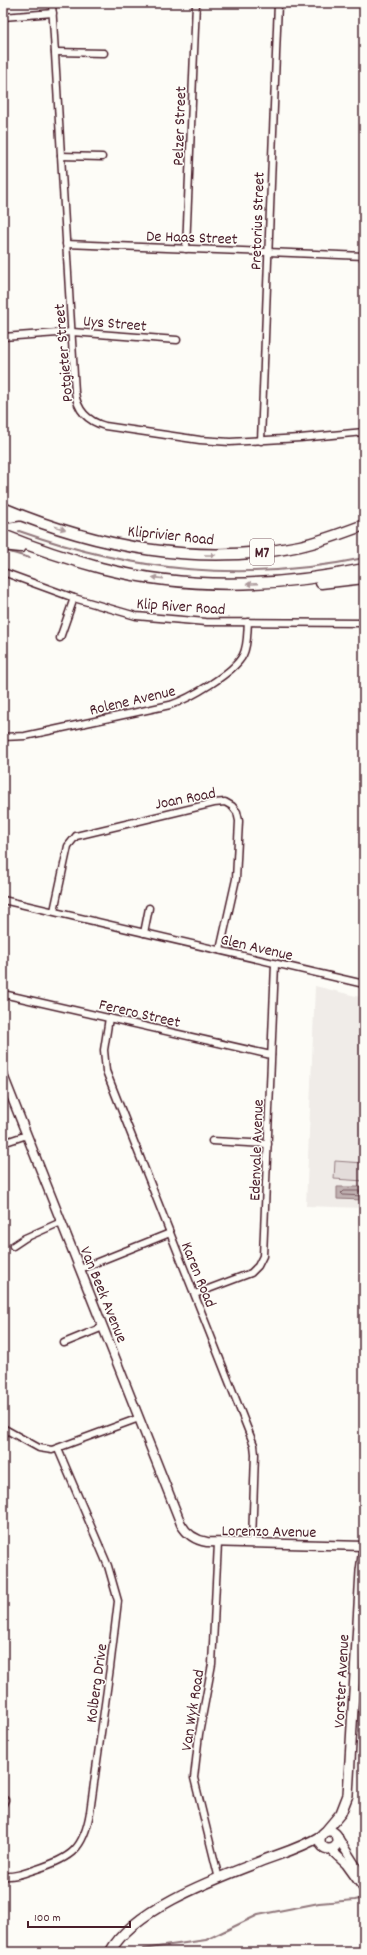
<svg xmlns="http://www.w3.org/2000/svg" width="367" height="1955" viewBox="0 0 367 1955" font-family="Dekko,sans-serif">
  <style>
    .built { fill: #f0ece8 }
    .green { fill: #e3dcda; stroke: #967e82 }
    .water { fill: #c0b1b1; stroke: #91777b }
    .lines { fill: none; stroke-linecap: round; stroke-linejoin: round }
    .shore { stroke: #795961; stroke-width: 1 }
    .stream { stroke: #91777b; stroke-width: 2 }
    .minor-casing { stroke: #4a1f2b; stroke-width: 9 }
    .tertiary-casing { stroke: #4a1f2b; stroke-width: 11 }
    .secondary-casing { stroke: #4a1f2b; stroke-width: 12 }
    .primary-casing { stroke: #4a1f2b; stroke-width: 13 }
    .minor { stroke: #fdfcf7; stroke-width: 6 }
    .tertiary { stroke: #fdfcf7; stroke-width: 8 }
    .secondary { stroke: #fdfcf7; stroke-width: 9 }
    .primary { stroke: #fdfcf7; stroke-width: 10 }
    .oneway { fill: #ac999b }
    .labels { text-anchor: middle; stroke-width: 3; stroke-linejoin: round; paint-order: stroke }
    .shield { fill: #fdfcf7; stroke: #806168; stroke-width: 1 }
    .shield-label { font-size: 15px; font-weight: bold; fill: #4a1f2b }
    .street-label { font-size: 16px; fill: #4a1f2b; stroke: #fdfcf7 }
  </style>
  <rect width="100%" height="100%" fill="#fdfcf7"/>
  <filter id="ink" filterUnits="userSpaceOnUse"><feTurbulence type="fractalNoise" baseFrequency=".025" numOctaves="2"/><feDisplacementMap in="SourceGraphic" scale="8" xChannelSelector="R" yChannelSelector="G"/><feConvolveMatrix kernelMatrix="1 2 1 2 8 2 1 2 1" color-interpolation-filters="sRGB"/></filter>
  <g filter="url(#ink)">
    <polygon class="built" points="315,986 364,998 364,1208 306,1206"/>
    <polygon class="green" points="335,1161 364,1163 364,1181 334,1179"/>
    <polygon class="water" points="337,1187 363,1187 362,1200 337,1199"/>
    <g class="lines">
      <polyline class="shore" points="364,1191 343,1191 341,1193 343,1195 364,1196"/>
      <g class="stream">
        <path d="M19 531C135 572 244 583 364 558"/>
        <polyline points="3,550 30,558"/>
        <polyline points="142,1952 143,1949 206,1940 258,1915 319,1903 355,1900 364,1898"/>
      </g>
      <defs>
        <g id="minor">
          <path d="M52 3 75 392C77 410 87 421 105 426L200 440 230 442 300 438 364 432"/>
          <polyline points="3,17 53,13"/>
          <polyline points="55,52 104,53"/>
          <polyline points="61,156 102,157"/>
          <polyline points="66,244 364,256"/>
          <polyline points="186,249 196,3"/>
          <polyline points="3,337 72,332 177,340"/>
          <polyline points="261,441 278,3"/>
          <polyline points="3,572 74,598 136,616 206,622 364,623"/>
          <polyline points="60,638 74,598"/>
          <path d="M3 737 25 736 170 705C189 699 234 673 243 655 248 645 247 633 248 622"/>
          <polyline points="3,900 364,984"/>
          <polyline points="54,911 68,846 76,836 214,803 225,802 232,806 237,812 239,821 236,879 220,950"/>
          <polyline points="144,933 149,908"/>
          <polyline points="3,994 271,1055"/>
          <polyline points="109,1018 104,1050 106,1071 254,1445 255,1454 252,1542"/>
          <polyline points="212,1141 268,1144"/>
          <polyline points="3,1143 27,1135"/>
          <polyline points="13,1246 25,1238 61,1222"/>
          <polyline points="80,1269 170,1233"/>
          <polyline points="195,1294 251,1273 258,1266 263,1256 275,964"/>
          <polyline points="64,1343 103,1327"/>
          <polyline points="3,1428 39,1448 52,1450 139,1418"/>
          <polyline points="218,1543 212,1664 199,1734 194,1778 219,1879"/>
          <polyline points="3,1804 5,1800"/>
          <path d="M3 1876C15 1877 25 1873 37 1869 71 1858 84 1849 90 1812L110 1668 118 1601 108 1566 58 1449"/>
        </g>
        <g id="tertiary">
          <polyline points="3,519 22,516"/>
          <path d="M3 1075 181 1524C187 1535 195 1540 207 1542L364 1546"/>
          <polyline points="338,1838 364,1879"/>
          <polyline points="330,1849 346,1864 364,1889"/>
        </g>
        <g id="secondary">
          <circle cx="329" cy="1840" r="9"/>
          <polyline points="325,1832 341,1813 348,1795 361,1571 364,1548"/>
          <path d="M110 1952C133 1909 215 1879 259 1862 282 1853 299 1849 321 1836"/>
        </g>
        <g id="primary">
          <path d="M3 508C96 547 200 567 300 546 322 541 343 533 364 525"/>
          <path d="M3 535C35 548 68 559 101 568 187 590 278 587 364 569"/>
          <polyline points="3,545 21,547"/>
          <polyline points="321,583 364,578"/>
        </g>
      </defs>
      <use href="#minor" class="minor-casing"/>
      <use href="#tertiary" class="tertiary-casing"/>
      <use href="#secondary" class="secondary-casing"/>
      <use href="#primary" class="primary-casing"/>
      <use href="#minor" class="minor"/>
      <use href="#tertiary" class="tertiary"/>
      <use href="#secondary" class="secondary"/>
      <use href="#primary" class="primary"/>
    </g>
    <defs><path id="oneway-solid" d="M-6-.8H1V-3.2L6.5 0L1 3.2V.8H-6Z"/></defs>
    <g class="oneway">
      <use href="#oneway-solid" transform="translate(60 528) rotate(18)"/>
      <use href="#oneway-solid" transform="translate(210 555)"/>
      <use href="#oneway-solid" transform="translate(158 578) rotate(-173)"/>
      <use href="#oneway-solid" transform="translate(252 584) rotate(178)"/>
    </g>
  </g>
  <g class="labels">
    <rect class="shield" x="250" y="539" width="24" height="26" rx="3"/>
    <g class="shield-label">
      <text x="262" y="557">M7</text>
    </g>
    <g class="street-label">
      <text transform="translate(178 126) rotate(-88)" y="6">Pelzer Street</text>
      <text transform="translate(256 221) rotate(-88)" y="6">Pretorius Street</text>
      <text transform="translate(192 236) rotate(2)" y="6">De Haas Street</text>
      <text transform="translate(115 322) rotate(5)" y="6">Uys Street</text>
      <text transform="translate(62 353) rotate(-95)" y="6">Potgieter Street</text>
      <text transform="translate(171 534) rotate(6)" y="6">Kliprivier Road</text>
      <text transform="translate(181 605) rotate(4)" y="6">Klip River Road</text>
      <text transform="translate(132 699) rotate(-13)" y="6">Rolene Avenue</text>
      <text transform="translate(185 797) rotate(-11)" y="6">Joan Road</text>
      <text transform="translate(257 946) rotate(13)" y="6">Glen Avenue</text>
      <text transform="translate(140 1012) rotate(13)" y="6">Ferero Street</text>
      <text transform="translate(255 1150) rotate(-88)" y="6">Edenvale Avenue</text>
      <text transform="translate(200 1274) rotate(68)" y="6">Karen Road</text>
      <text transform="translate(105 1294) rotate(68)" y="6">Van Beek Avenue</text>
      <text transform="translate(269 1530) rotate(1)" y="6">Lorenzo Avenue</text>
      <text transform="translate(340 1681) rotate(-87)" y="6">Vorster Avenue</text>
      <text transform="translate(95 1683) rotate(-82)" y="6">Kolberg Drive</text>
      <text transform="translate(191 1710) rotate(-81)" y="6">Van Wyk Road</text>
    </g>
  </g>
  <rect width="367" height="1955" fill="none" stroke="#fdfcf7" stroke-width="16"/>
  <rect x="8" y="8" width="351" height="1939" fill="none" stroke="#4a1f2b" stroke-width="1.5" filter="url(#ink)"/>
  <path d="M28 1921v6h102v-6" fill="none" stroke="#4a1f2b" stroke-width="2"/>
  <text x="34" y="1921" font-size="12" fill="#4a1f2b" stroke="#fdfcf7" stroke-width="3" paint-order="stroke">100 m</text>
</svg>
